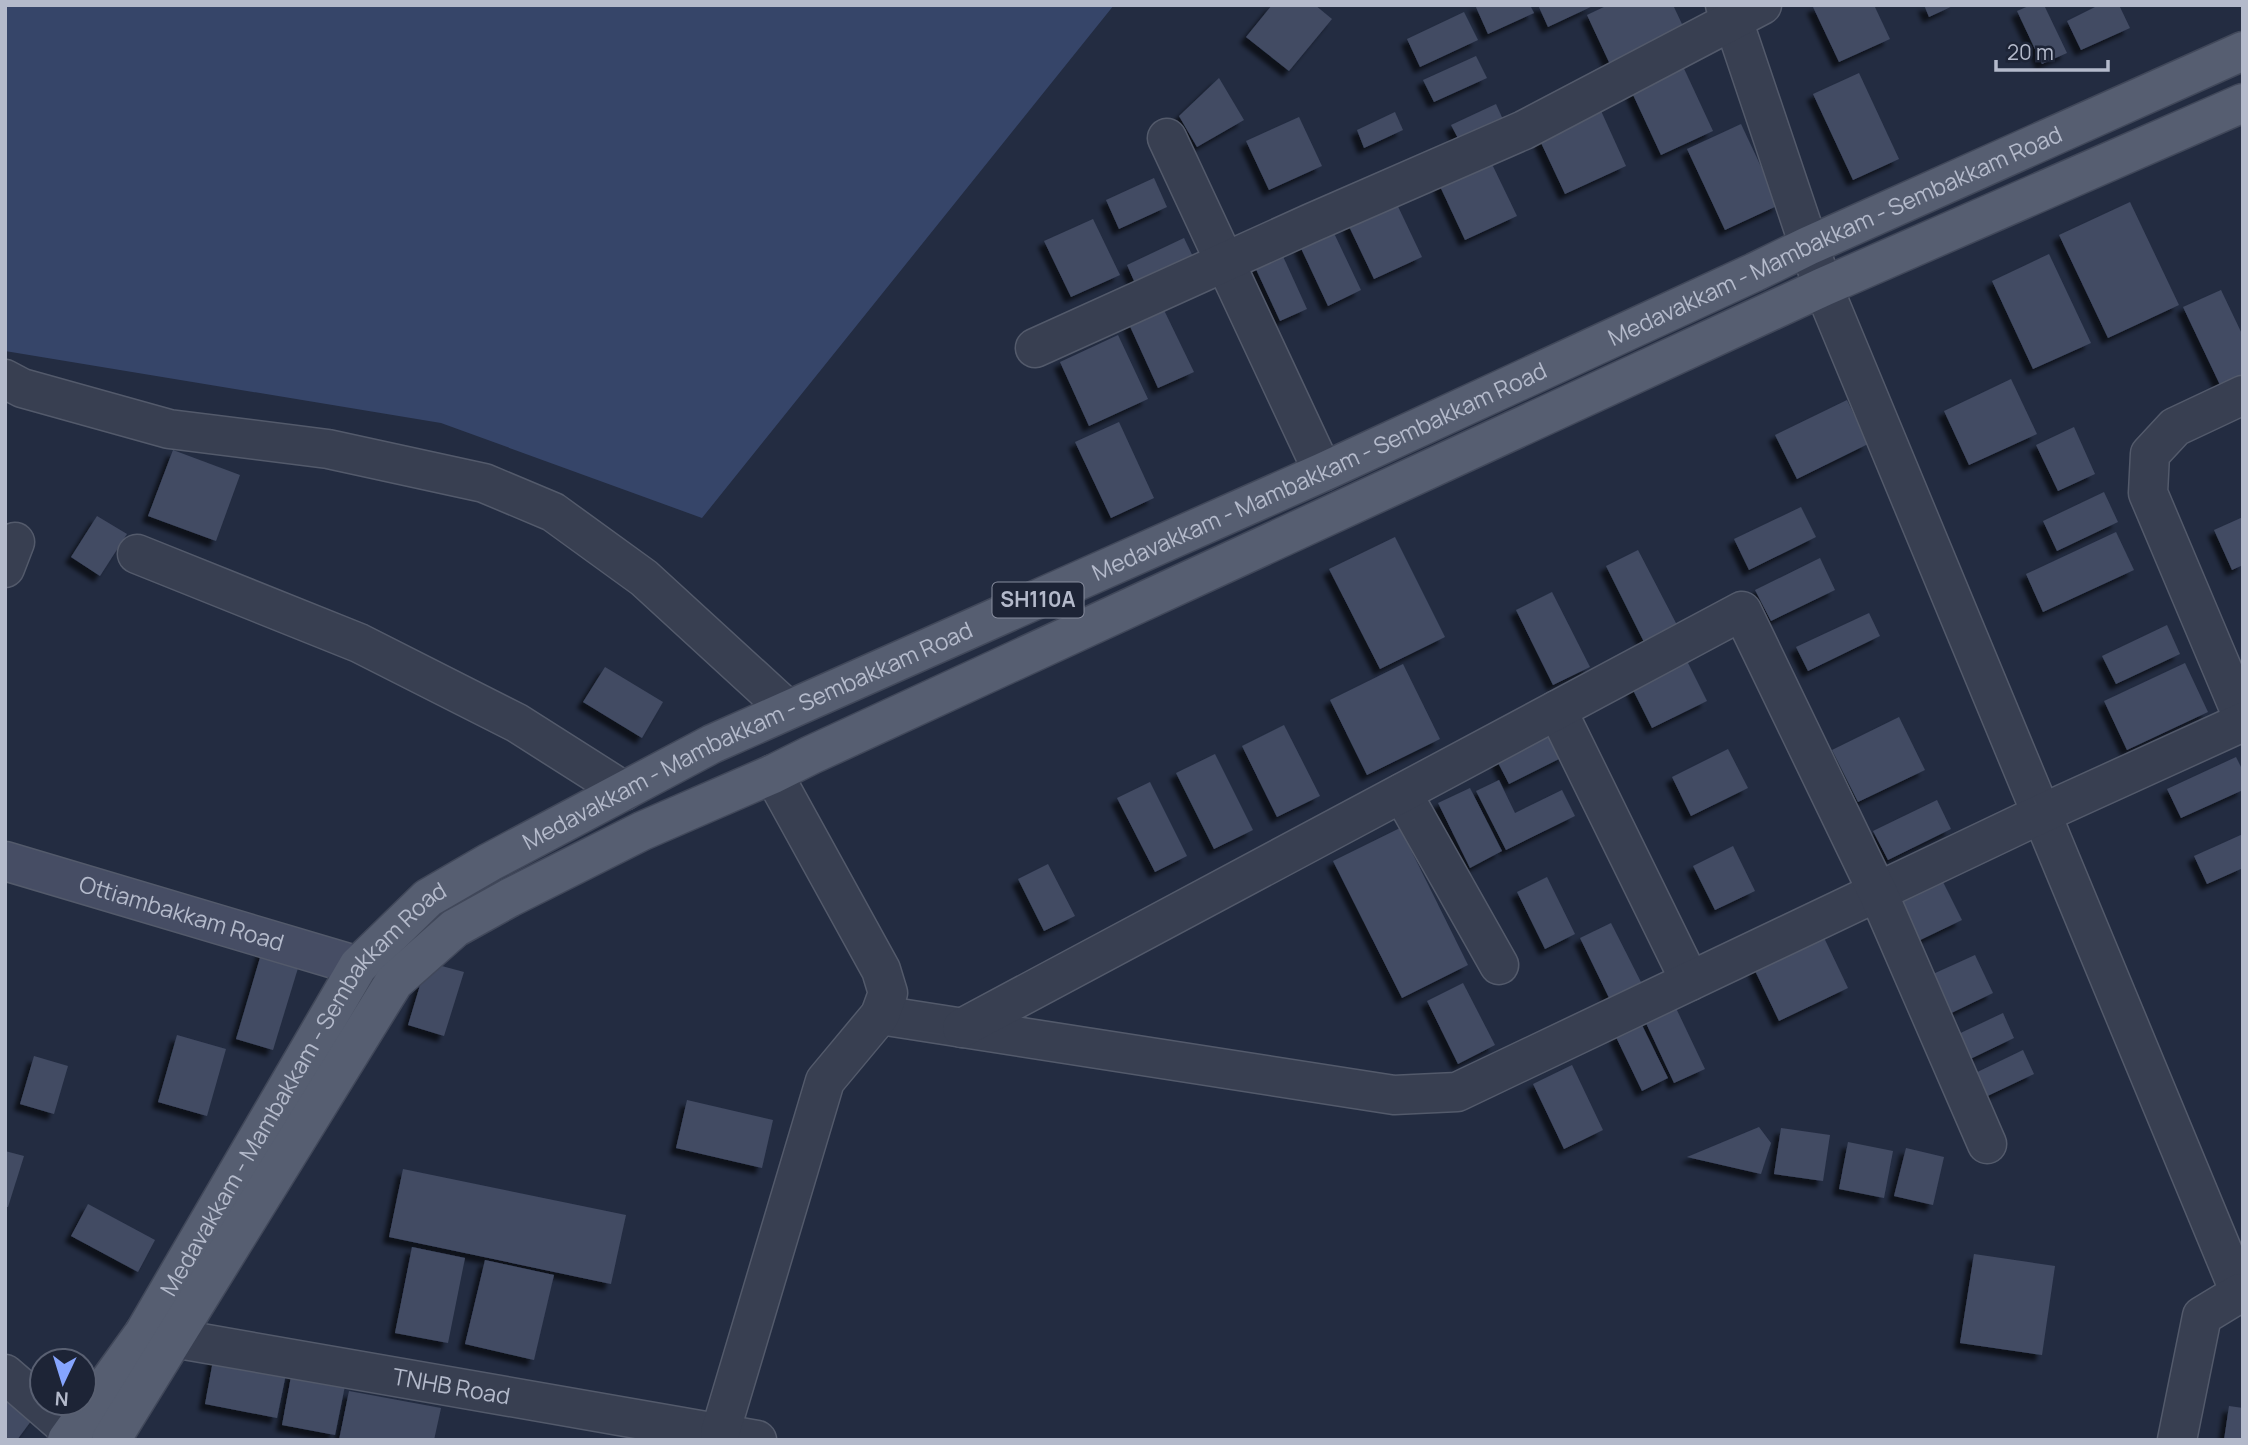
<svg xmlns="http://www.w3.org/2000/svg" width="2248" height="1445" viewBox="0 0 2248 1445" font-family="Manrope,sans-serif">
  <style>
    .water { fill: #364569 }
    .building { fill: #424b63; filter: url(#shadow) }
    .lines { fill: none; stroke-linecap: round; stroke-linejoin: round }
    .street-casing { stroke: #535a6b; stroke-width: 41 }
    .secondary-casing { stroke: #535a6b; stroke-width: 41 }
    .primary-casing { stroke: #41485a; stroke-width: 41 }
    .street { stroke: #383f51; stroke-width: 38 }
    .secondary { stroke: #464d64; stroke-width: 38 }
    .primary { stroke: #565e71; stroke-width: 38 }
    .labels { text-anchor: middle; stroke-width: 5; stroke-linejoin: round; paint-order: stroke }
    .shield { fill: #1d2436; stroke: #878d9e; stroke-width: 2 }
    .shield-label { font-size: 21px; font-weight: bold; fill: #b4bacb }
    .street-label { font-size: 23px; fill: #b4bacb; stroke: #1d2436 }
  </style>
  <defs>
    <filter id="shadow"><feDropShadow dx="-6" dy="6" stdDeviation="2" flood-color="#0009"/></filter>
  </defs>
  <rect width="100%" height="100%" fill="#232c41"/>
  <polygon class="water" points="5,5 1114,5 702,518 441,423 5,351"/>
  <g class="building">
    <polygon points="1272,5 1315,5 1332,19 1289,71 1246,37"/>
    <polygon points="1475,5 1530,5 1534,13 1488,34"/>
    <polygon points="1538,5 1595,5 1548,27"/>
    <polygon points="1608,5 1673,5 1690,41 1615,75 1587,15"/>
    <polygon points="1817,5 1874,5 1890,39 1839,62 1813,7"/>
    <polygon points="1924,5 1955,5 1929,17"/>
    <polygon points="2031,5 2044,5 2067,53 2042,64 2017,11"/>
    <polygon points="2099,5 2119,5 2130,28 2081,50 2067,21"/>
    <polygon points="1464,12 1478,40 1420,67 1407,39"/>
    <polygon points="1476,56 1487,78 1434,102 1423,80"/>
    <polygon points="1680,60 1713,131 1661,155 1628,84"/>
    <polygon points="1859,73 1899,159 1853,180 1813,94"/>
    <polygon points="1219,78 1244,120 1197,147 1179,116"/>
    <polygon points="1597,102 1626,166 1565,194 1535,130"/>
    <polygon points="1496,104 1505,124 1461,144 1451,125"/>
    <polygon points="1395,112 1403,130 1364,148 1357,130"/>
    <polygon points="1299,117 1322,166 1269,190 1246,141"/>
    <polygon points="1741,124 1779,205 1725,230 1687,149"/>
    <polygon points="1489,158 1517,216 1465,240 1438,182"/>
    <polygon points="1154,178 1167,207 1119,229 1106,200"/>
    <polygon points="1393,196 1422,257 1374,279 1345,218"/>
    <polygon points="2130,202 2179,305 2108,338 2059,235"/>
    <polygon points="1093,219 1120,275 1071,297 1044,241"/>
    <polygon points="1332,229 1361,290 1328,306 1299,244"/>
    <polygon points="1184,238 1196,263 1138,290 1127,265"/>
    <polygon points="1281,252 1307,309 1280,321 1254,265"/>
    <polygon points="2049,254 2091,343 2033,369 1992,281"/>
    <polygon points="2221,290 2243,336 2243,377 2221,387 2183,307"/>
    <polygon points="1162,306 1194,372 1158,388 1128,322"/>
    <polygon points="1118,335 1148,399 1089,426 1060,362"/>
    <polygon points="2011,379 2037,434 1969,465 1944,411"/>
    <polygon points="1847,400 1868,444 1797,479 1775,435"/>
    <polygon points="1119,422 1154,498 1111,518 1075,442"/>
    <polygon points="2074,427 2095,474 2058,491 2036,445"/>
    <polygon points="173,450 240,475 216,541 148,516"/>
    <polygon points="2104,492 2118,522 2057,551 2043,521"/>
    <polygon points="1801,507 1816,537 1749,570 1734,539"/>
    <polygon points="97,516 127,534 100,576 71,557"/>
    <polygon points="2243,517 2243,565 2232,570 2214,530"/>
    <polygon points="2116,532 2134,570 2043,612 2026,574"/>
    <polygon points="1395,537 1445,637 1380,669 1329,569"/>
    <polygon points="1638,550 1677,625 1644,642 1606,566"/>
    <polygon points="1820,558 1835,590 1771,621 1755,590"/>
    <polygon points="1552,592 1590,667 1553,685 1516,610"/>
    <polygon points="1869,613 1880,636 1808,671 1796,647"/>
    <polygon points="2167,625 2180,654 2116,684 2102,656"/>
    <polygon points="1685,657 1707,701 1652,728 1630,684"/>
    <polygon points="2185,663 2208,712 2127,750 2104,701"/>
    <polygon points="1403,664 1440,739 1367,775 1330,700"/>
    <polygon points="605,667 663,702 642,738 583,702"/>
    <polygon points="1899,717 1925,770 1858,802 1832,750"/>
    <polygon points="1284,725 1320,796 1277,817 1242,746"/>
    <polygon points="1550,725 1565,756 1509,784 1493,753"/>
    <polygon points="1728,749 1748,788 1691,816 1672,777"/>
    <polygon points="1215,754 1253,830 1214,849 1176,773"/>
    <polygon points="2236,757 2243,771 2243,790 2181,818 2167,789"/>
    <polygon points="1499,780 1515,813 1562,790 1575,816 1506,850 1476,791"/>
    <polygon points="1150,782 1187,856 1155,872 1117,798"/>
    <polygon points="1470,788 1502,851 1470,868 1438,803"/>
    <polygon points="1937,800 1951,829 1888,860 1873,831"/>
    <polygon points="1400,828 1468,965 1402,998 1333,861"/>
    <polygon points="2243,834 2243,868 2207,884 2194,856"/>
    <polygon points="1733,846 1755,891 1715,910 1693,866"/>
    <polygon points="1048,864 1075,916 1044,931 1018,879"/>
    <polygon points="1547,877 1575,934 1545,949 1517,892"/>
    <polygon points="1941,878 1962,920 1912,944 1892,901"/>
    <polygon points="1611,923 1644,988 1612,1004 1580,938"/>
    <polygon points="1817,923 1848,988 1779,1021 1748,956"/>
    <polygon points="264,944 302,955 273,1050 236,1039"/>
    <polygon points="1975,955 1993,993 1941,1018 1922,979"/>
    <polygon points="427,962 464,972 444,1036 408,1025"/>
    <polygon points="1463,983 1495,1045 1458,1064 1427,1001"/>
    <polygon points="1675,1006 1705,1069 1674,1083 1645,1021"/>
    <polygon points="2003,1013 2014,1038 1962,1063 1950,1038"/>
    <polygon points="1641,1023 1668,1078 1642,1091 1615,1035"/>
    <polygon points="177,1035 226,1049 207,1116 158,1102"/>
    <polygon points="2023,1050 2034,1074 1977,1101 1965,1078"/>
    <polygon points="34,1056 68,1066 54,1114 20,1104"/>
    <polygon points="1572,1065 1603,1130 1564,1149 1533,1084"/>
    <polygon points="687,1100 773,1120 762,1168 676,1148"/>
    <polygon points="1759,1127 1771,1143 1761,1174 1687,1157"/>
    <polygon points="1781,1128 1830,1135 1823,1181 1774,1174"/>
    <polygon points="1848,1142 1893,1151 1884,1198 1839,1189"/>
    <polygon points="1906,1148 1944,1157 1933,1205 1894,1196"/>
    <polygon points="5,1151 24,1156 8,1207 5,1207"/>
    <polygon points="403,1169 626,1215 611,1284 389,1237"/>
    <polygon points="88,1204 155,1240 138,1272 71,1236"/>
    <polygon points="412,1247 465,1258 448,1343 395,1333"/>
    <polygon points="1974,1254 2055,1266 2042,1355 1960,1343"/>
    <polygon points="485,1260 554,1275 534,1360 465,1344"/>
    <polygon points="214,1355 287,1369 277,1418 205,1404"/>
    <polygon points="292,1371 346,1381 335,1435 282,1425"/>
    <polygon points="5,1384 40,1409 17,1440 5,1440"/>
    <polygon points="349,1391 441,1408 434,1440 339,1440"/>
    <polygon points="2229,1406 2243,1408 2243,1440 2224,1440"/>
  </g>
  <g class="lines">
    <defs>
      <g id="street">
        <polyline points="1725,5 1733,20 1823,287 2240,1293 2243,1294"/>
        <polyline points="1167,138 1323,472"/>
        <polyline points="1035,348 1311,223 1524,130 1762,5"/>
        <polyline points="5,379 22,388 169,429 328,449 484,483 553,512 644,578 787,709"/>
        <polyline points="2243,395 2175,427 2150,454 2148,493 2243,718"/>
        <polyline points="137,554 359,643 517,723 624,791"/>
        <polyline points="5,568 15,542"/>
        <polyline points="1557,710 1690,981"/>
        <polyline points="1402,793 1499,965"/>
        <polyline points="880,1015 1394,1095 1457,1092 2041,814 2243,722"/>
        <polyline points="962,1028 1742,611 1878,893 1987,1144"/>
        <path id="s1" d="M144 1333 757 1440"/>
        <polyline points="5,1374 72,1432"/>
        <polyline points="720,1433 825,1081 880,1015 888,993 881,970 773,774"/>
        <polyline points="2177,1440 2202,1316 2240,1293"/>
      </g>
      <g id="secondary">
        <path id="s2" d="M5 861 358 966"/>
      </g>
      <g id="primary">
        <path id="s3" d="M67 1440 144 1333 358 966 428 898 490 862 712 744 1323 472 1755 272 1808 246 2243 51"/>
        <polyline points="111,1440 394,982 455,928 509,898 642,831 773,774 811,755 1823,287 2243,103"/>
      </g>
    </defs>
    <use href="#street" class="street-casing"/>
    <use href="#secondary" class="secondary-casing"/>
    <use href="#primary" class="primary-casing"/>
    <use href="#street" class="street"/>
    <use href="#secondary" class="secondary"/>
    <use href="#primary" class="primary"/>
  </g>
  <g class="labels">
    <rect class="shield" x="992.5" y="582.5" width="91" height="35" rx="5"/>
    <g class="shield-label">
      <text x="1038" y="607">SH110A</text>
    </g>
    <g class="street-label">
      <text dy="8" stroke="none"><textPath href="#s3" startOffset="2210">Medavakkam - Mambakkam - Sembakkam Road</textPath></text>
      <text dy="8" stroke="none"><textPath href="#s3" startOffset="1643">Medavakkam - Mambakkam - Sembakkam Road</textPath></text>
      <text dy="8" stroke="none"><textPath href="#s3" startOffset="1013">Medavakkam - Mambakkam - Sembakkam Road</textPath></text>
      <text dy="8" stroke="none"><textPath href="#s2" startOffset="184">Ottiambakkam Road</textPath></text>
      <text dy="8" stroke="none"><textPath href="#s3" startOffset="425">Medavakkam - Mambakkam - Sembakkam Road</textPath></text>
      <text dy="8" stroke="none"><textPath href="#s1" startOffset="312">TNHB Road</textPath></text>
    </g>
  </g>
  <rect width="2248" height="1445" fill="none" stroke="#b4bacb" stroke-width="14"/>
  <g transform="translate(63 1382) rotate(184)"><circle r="33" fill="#1d2436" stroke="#596072" stroke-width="2"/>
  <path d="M0-5L12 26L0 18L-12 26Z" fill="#86a5fe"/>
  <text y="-10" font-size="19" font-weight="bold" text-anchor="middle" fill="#b4bacb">N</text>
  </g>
  <path d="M1996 60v10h112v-10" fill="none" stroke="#b4bacb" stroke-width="3.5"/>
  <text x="2007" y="60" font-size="21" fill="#b4bacb" stroke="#1d2436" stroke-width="5" paint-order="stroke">20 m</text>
</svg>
